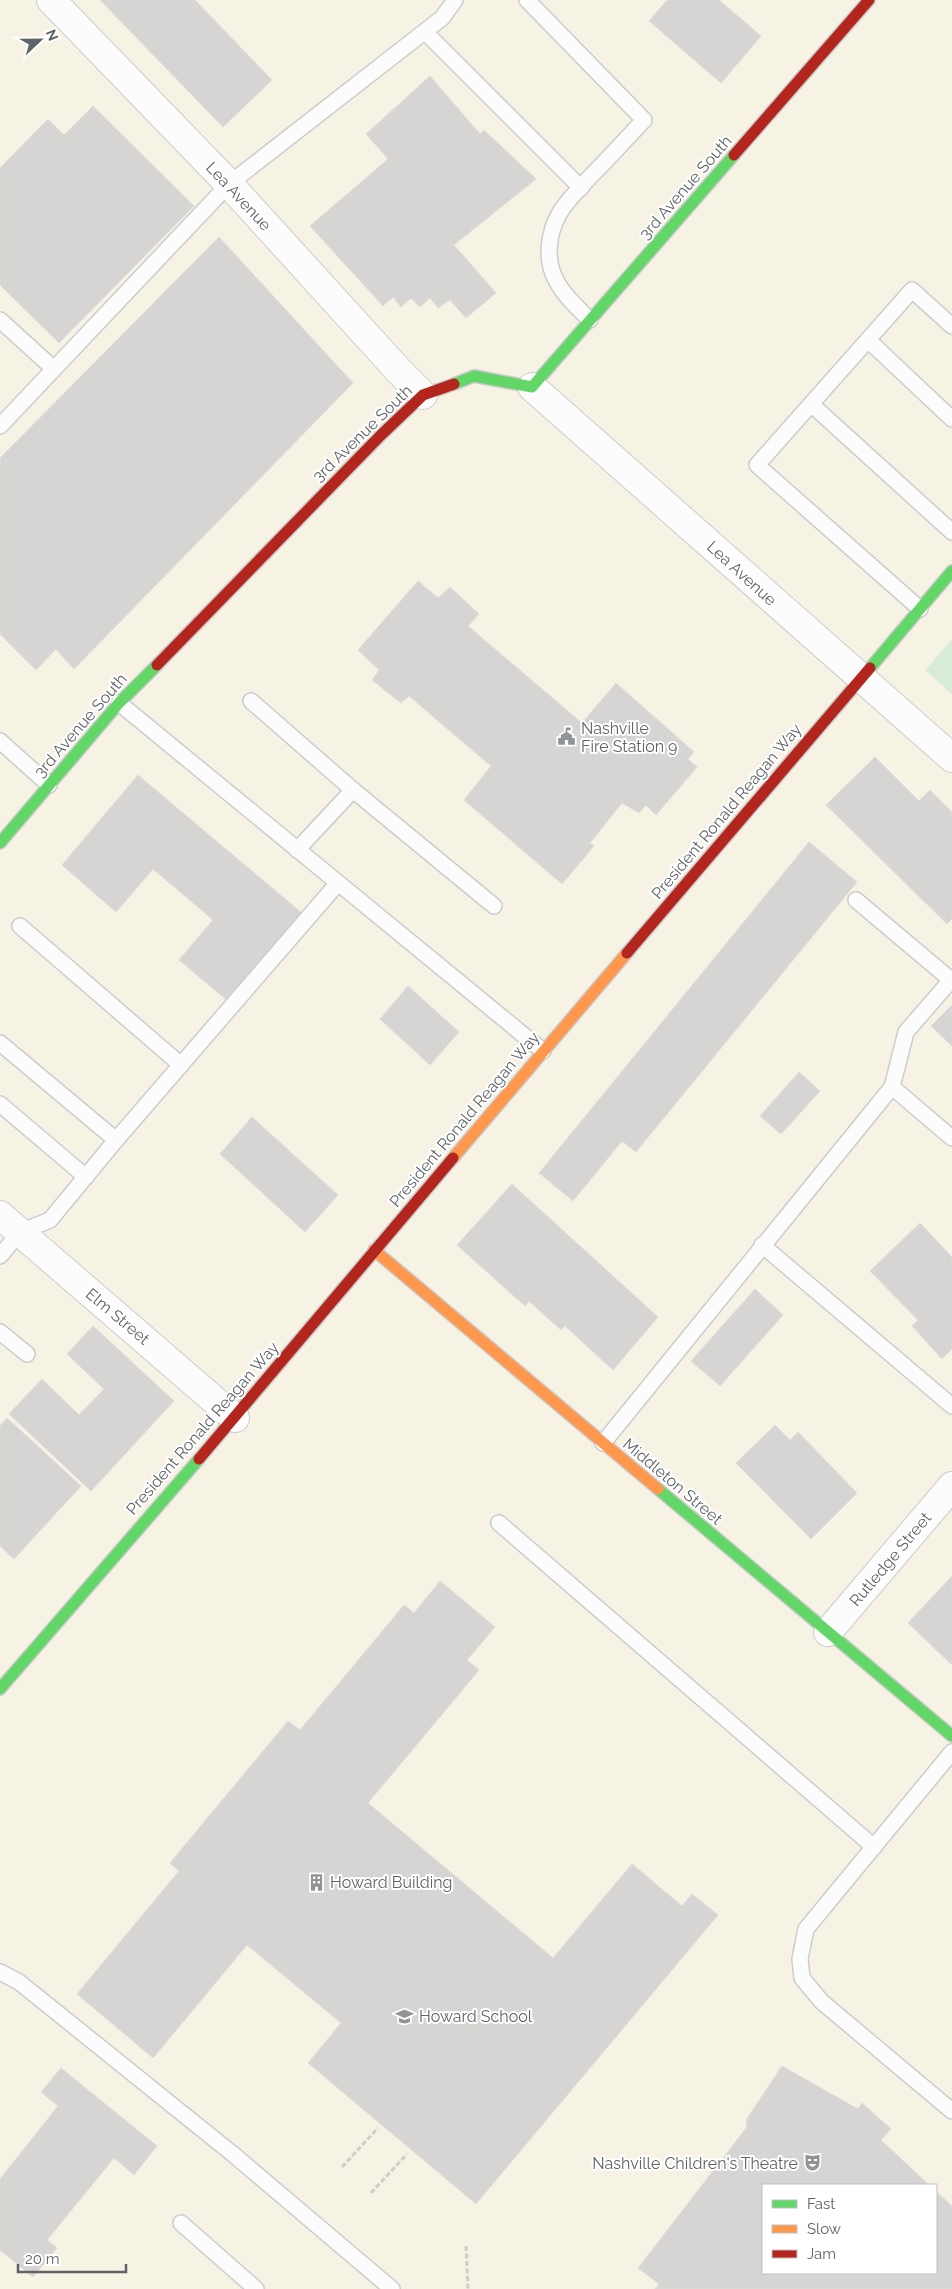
<svg xmlns="http://www.w3.org/2000/svg" width="952" height="2289" viewBox="0 0 952 2289" font-family="Raleway,sans-serif">
  <style>
    .commercial { fill: #f7f3e4; fill-rule: evenodd }
    .green { fill: #d8ebd6 }
    .building { fill: #d6d5d3; stroke: #deddd9 }
    .lines { fill: none; stroke-linecap: round; stroke-linejoin: round }
    .lane-casing { stroke: #cbcccc; stroke-width: 18 }
    .street-casing { stroke: #cbcccc; stroke-width: 30 }
    .fast-casing { stroke: #cacacb; stroke-width: 14 }
    .slow-casing { stroke: #cacacb; stroke-width: 14 }
    .jam-casing { stroke: #cacacb; stroke-width: 14 }
    .path { stroke: #cacfcc; stroke-width: 3; stroke-dasharray: 5 2.5; stroke-linecap: butt }
    .lane { stroke: #fdfcfc; stroke-width: 15 }
    .street { stroke: #fdfcfc; stroke-width: 28 }
    .fast { stroke: #63d668; stroke-width: 11 }
    .slow { stroke: #ff974d; stroke-width: 11 }
    .jam { stroke: #b3261e; stroke-width: 11 }
    .labels { text-anchor: middle; stroke-width: 4; stroke-linejoin: round; paint-order: stroke }
    .street-label { font-size: 16px; fill: #5f6368; stroke: #fff }
    .poi-label { font-size: 16px; fill: #5f6368; stroke: #fff; text-anchor: start }
  </style>
  <rect width="100%" height="100%" fill="#efeeea"/>
  <path class="commercial" d="M0 0H952V2289H0ZM763 2185H936V2273H763Z"/>
  <polygon class="green" points="952,639 952,694 925,670"/>
  <g class="building">
    <polygon points="100,0 195,0 272,80 223,127"/>
    <polygon points="667,0 719,0 761,36 721,83 649,21"/>
    <polygon points="430,76 480,134 484,130 536,179 454,245 496,293 466,318 450,300 438,308 430,298 420,307 411,298 401,307 393,297 383,306 310,226 388,159 366,134"/>
    <polygon points="93,106 194,206 59,343 0,285 0,168 48,119 64,135"/>
    <polygon points="219,237 353,383 74,669 56,649 36,670 0,634 0,458"/>
    <polygon points="418,581 438,598 450,587 479,614 468,626 582,723 616,683 694,752 688,759 697,767 656,815 646,805 639,813 622,803 590,843 594,846 562,884 464,800 491,766 409,696 401,703 372,680 379,670 358,650"/>
    <polygon points="875,757 919,801 930,790 952,812 952,919 947,924 826,805"/>
    <polygon points="138,775 303,914 229,1002 179,960 213,920 153,869 116,912 62,865"/>
    <polygon points="809,842 857,882 636,1152 622,1141 573,1201 539,1173"/>
    <polygon points="408,986 459,1032 430,1065 380,1019"/>
    <polygon points="952,1005 952,1046 931,1026"/>
    <polygon points="799,1072 820,1091 781,1134 760,1116"/>
    <polygon points="252,1117 338,1195 305,1232 220,1154"/>
    <polygon points="512,1184 658,1317 613,1370 565,1326 561,1330 529,1301 525,1306 457,1245"/>
    <polygon points="920,1223 952,1257 952,1349 942,1359 912,1326 918,1320 870,1271"/>
    <polygon points="755,1289 783,1315 720,1386 691,1361"/>
    <polygon points="93,1326 174,1401 91,1491 9,1414 42,1379 79,1415 104,1389 67,1354"/>
    <polygon points="7,1418 81,1486 14,1559 0,1546 0,1426"/>
    <polygon points="775,1425 790,1440 798,1432 857,1493 811,1539 736,1463"/>
    <polygon points="952,1576 952,1665 908,1623"/>
    <polygon points="440,1581 495,1627 467,1660 479,1670 368,1803 553,1958 632,1864 682,1906 692,1894 718,1915 476,2204 308,2063 341,2023 247,1945 153,2058 77,1994 179,1871 170,1863 288,1721 300,1730 404,1605 414,1613"/>
    <polygon points="782,2066 858,2109 862,2103 891,2129 881,2140 929,2185 763,2185 763,2273 936,2273 936,2191 952,2206 952,2289 655,2289 659,2284 638,2268 747,2127 746,2120"/>
    <polygon points="61,2068 157,2146 134,2175 114,2158 47,2240 57,2248 33,2277 0,2250 0,2179 58,2106 41,2092"/>
  </g>
  <g class="lines">
    <defs>
      <g id="lane">
        <path d="M527 0 644 120C626 139 609 158 591 176 580 188 567 200 559 214 548 234 545 260 556 280 564 296 578 308 590 320"/>
        <polyline points="425,32 581,188"/>
        <polyline points="0,320 54,369"/>
        <polyline points="868,340 952,419"/>
        <polyline points="811,404 952,532"/>
        <polyline points="0,426 229,184 442,18 455,0"/>
        <polyline points="920,609 757,465 912,290 952,326"/>
        <polyline points="251,701 353,790"/>
        <polyline points="119,703 543,1051"/>
        <polyline points="0,741 49,785"/>
        <polyline points="297,850 353,790 494,906"/>
        <polyline points="856,900 951,980"/>
        <polyline points="20,926 181,1065"/>
        <polyline points="0,1043 116,1140"/>
        <polyline points="892,1087 952,1138"/>
        <polyline points="0,1104 86,1177"/>
        <polyline points="762,1245 952,1406"/>
        <polyline points="0,1256 20,1232 50,1220 116,1140 338,883"/>
        <polyline points="0,1332 27,1354"/>
        <polyline points="603,1443 892,1087 906,1032 952,979"/>
        <polyline points="499,1523 874,1847"/>
        <polyline points="952,1752 806,1929 800,1959 802,1978 822,2002 952,2111"/>
        <polyline points="0,1972 19,1982 234,2155 392,2289"/>
        <polyline points="181,2223 256,2289"/>
      </g>
      <g id="street">
        <polyline points="51,0 229,184 399,371 423,395"/>
        <polyline points="532,387 952,758"/>
        <polyline points="0,1215 235,1418"/>
        <polyline points="828,1632 952,1486"/>
      </g>
      <g id="fast">
        <polyline points="454,384 474,376 532,387 734,155"/>
        <polyline points="870,668 952,571"/>
        <polyline points="0,843 119,703 157,665"/>
        <polyline points="658,1489 952,1736"/>
        <polyline points="0,1689 199,1459"/>
      </g>
      <g id="slow">
        <polyline points="453,1158 627,953"/>
        <polyline points="374,1250 658,1489"/>
      </g>
      <g id="jam">
        <polyline points="734,155 869,0"/>
        <polyline points="157,665 380,436 423,395 454,384"/>
        <polyline points="627,953 870,668"/>
        <polyline points="199,1459 453,1158"/>
      </g>
    </defs>
    <use href="#lane" class="lane-casing"/>
    <use href="#street" class="street-casing"/>
    <use href="#fast" class="fast-casing"/>
    <use href="#slow" class="slow-casing"/>
    <use href="#jam" class="jam-casing"/>
    <g class="path">
      <polyline points="342,2167 378,2128"/>
      <polyline points="371,2193 407,2154"/>
      <polyline points="466,2246 468,2289"/>
    </g>
    <use href="#lane" class="lane"/>
    <use href="#street" class="street"/>
    <use href="#fast" class="fast"/>
    <use href="#slow" class="slow"/>
    <use href="#jam" class="jam"/>
  </g>
  <defs>
    <symbol id="civic-bare" viewBox="-9 -9 18 18"><path d="M-.6-6.5H3V-4.5H.6V-3L4-1V1h2V6H-6V1h2V-1L-.6-3ZM-1.2 2.5V6h2.4V2.5Z" fill="#919496" stroke="#fff" stroke-width="2.5" paint-order="stroke"/></symbol>
    <symbol id="building-bare" viewBox="-9 -9 18 18"><path d="M-4-6H4V6H1V3H-1V6H-4ZM-2.5-4.3h1.7v1.8h-1.7ZM.8-4.3h1.7v1.8H.8ZM-2.5-1h1.7V.8h-1.7ZM.8-1h1.7V.8H.8Z" fill="#919496" stroke="#fff" stroke-width="2.5" paint-order="stroke"/></symbol>
    <symbol id="school-bare" viewBox="-9 -9 18 18"><path d="M0-5L7-2L0 1L-7-2ZM-4 1L0 2.5L4 1V4Q0 6-4 4Z" fill="#919496" stroke="#fff" stroke-width="2.5" paint-order="stroke"/></symbol>
    <symbol id="theatre-bare" viewBox="-9 -9 18 18"><path d="M-5-5.5Q0-4 5-5.5V0Q5 5 0 6Q-5 5-5 0ZM-3.3-2.5H-1v1.5H-3.3ZM1-2.5H3.3v1.5H1ZM-2.8 1Q0 5.5 2.8 1Z" fill="#919496" stroke="#fff" stroke-width="2.5" paint-order="stroke"/></symbol>
  </defs>
  <g fill-rule="evenodd">
    <use href="#civic-bare" x="554" y="724" width="25" height="25"/>
    <use href="#building-bare" x="304" y="1870" width="25" height="25"/>
    <use href="#school-bare" x="392" y="2004" width="25" height="25"/>
    <use href="#theatre-bare" x="800" y="2150" width="25" height="25"/>
  </g>
  <g class="labels">
    <g class="street-label">
      <text transform="translate(685 187) rotate(-49)" y="6">3rd Avenue South</text>
      <text transform="translate(239 196) rotate(47)" y="6">Lea Avenue</text>
      <text transform="translate(362 433) rotate(-44)" y="6">3rd Avenue South</text>
      <text transform="translate(742 573) rotate(42)" y="6">Lea Avenue</text>
      <text transform="translate(80 725) rotate(-49)" y="6">3rd Avenue South</text>
      <text transform="translate(726 811) rotate(-50)" y="6">President Ronald Reagan Way</text>
      <text transform="translate(464 1119) rotate(-50)" y="6">President Ronald Reagan Way</text>
      <text transform="translate(118 1316) rotate(40)" y="6">Elm Street</text>
      <text transform="translate(202 1428) rotate(-49)" y="6">President Ronald Reagan Way</text>
      <text transform="translate(673 1481) rotate(40)" y="6">Middleton Street</text>
      <text transform="translate(890 1559) rotate(-50)" y="6">Rutledge Street</text>
    </g>
    <g class="poi-label">
      <text x="581" y="734">Nashville<tspan x="581" dy="18">Fire Station 9</tspan></text>
      <text x="330" y="1888">Howard Building</text>
      <text x="419" y="2022">Howard School</text>
      <text x="798" y="2169" text-anchor="end">Nashville Children's Theatre</text>
    </g>
  </g>
  <rect x="762" y="2184" width="175" height="90" fill="#ffffff" stroke="#bfc1c3"/>
  <rect x="772" y="2200" width="25" height="8" fill="#63d668" stroke="#bfc1c3"/>
  <text x="807" y="2209" font-size="15" fill="#5f6368">Fast</text>
  <rect x="772" y="2225" width="25" height="8" fill="#ff974d" stroke="#bfc1c3"/>
  <text x="807" y="2234" font-size="15" fill="#5f6368">Slow</text>
  <rect x="772" y="2250" width="25" height="8" fill="#b3261e" stroke="#bfc1c3"/>
  <text x="807" y="2259" font-size="15" fill="#5f6368">Jam</text>
  <g transform="translate(40 40) rotate(68)" stroke="#ffffff" stroke-width="4" paint-order="stroke">
  <path d="M0-4L9 19L0 12L-9 19Z" fill="#5f6368"/>
  <text y="-8" font-size="14" font-weight="bold" text-anchor="middle" fill="#5f6368">N</text>
  </g>
  <path d="M18 2264v8h108v-8" fill="none" stroke="#5f6368" stroke-width="2.5"/>
  <text x="25" y="2264" font-size="15" fill="#5f6368" stroke="#ffffff" stroke-width="4" paint-order="stroke">20 m</text>
</svg>
